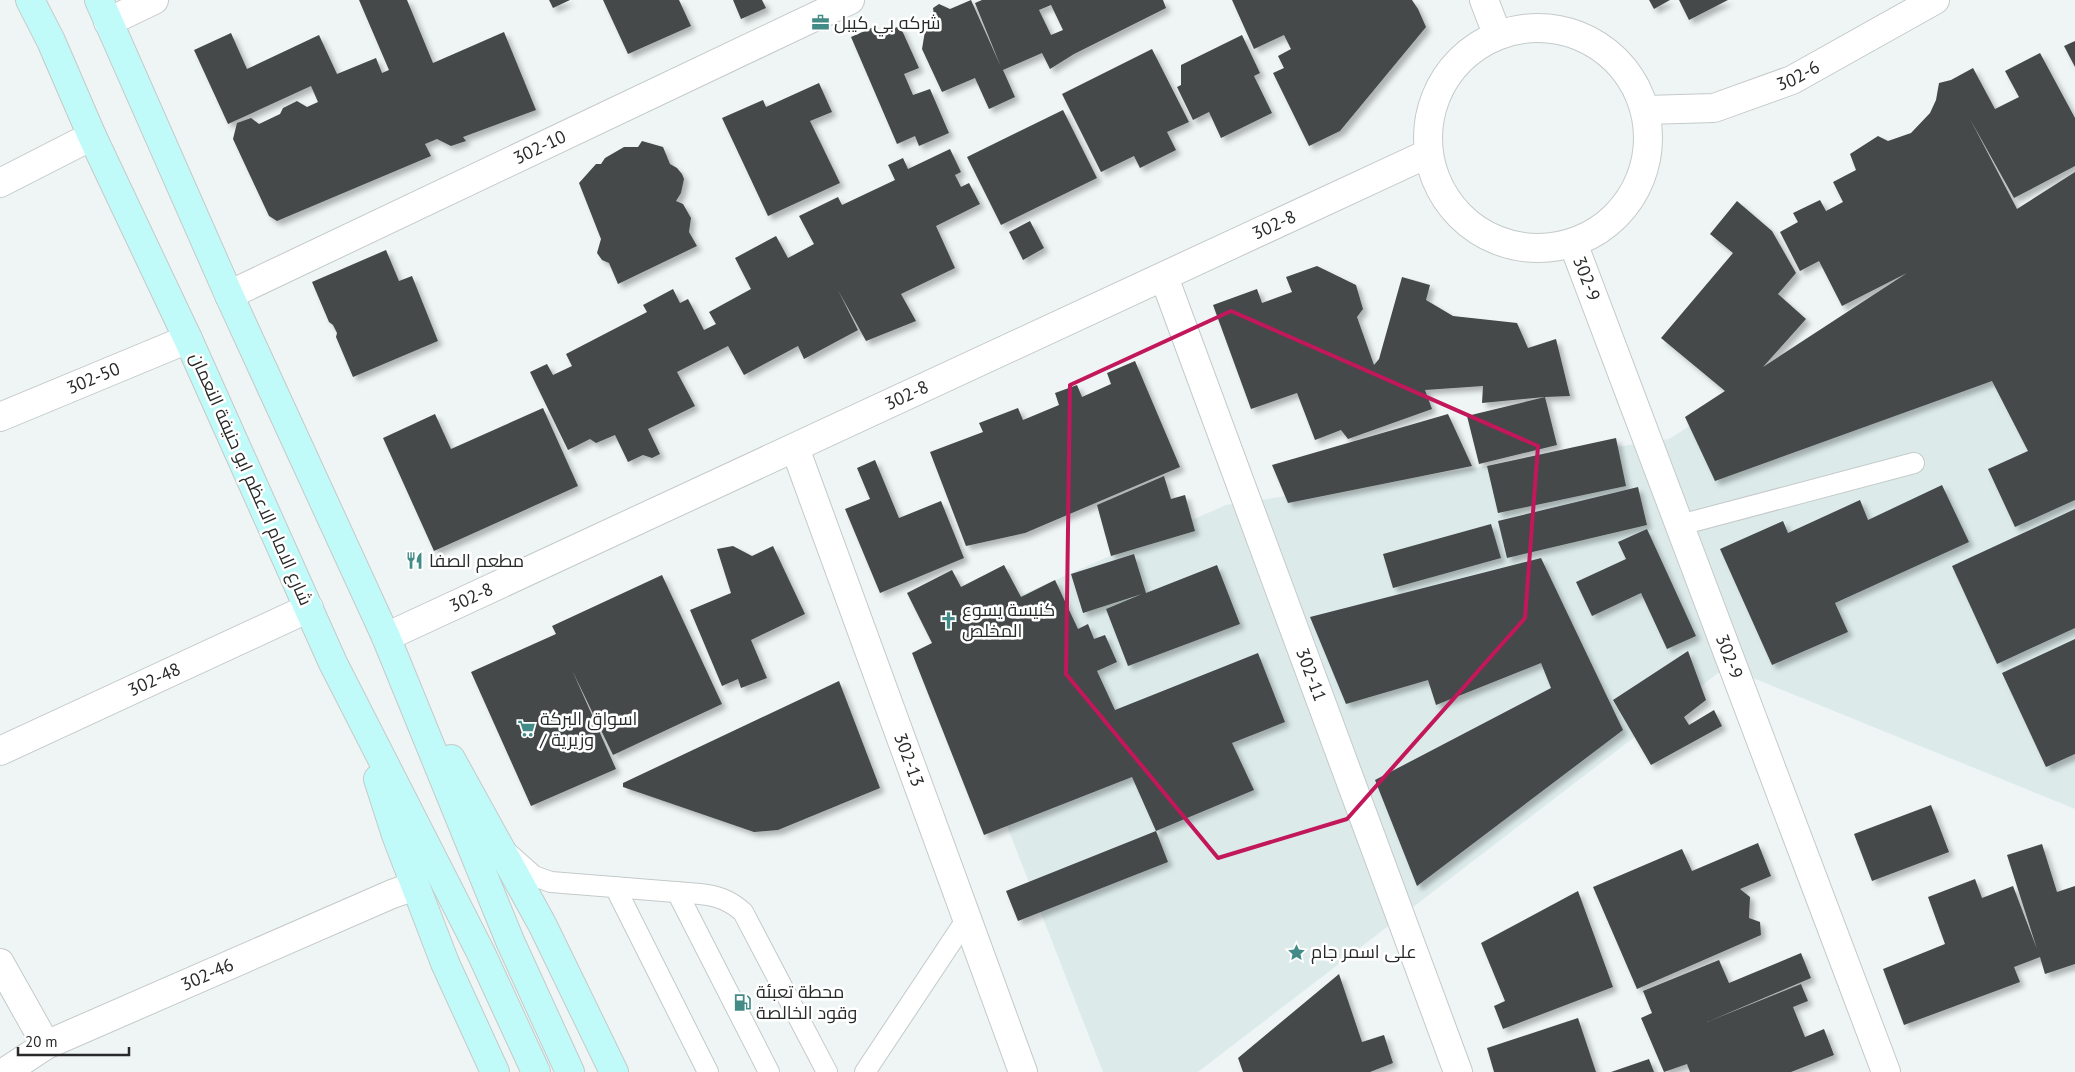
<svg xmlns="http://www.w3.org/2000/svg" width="2075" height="1072" viewBox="0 0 2075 1072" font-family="'PT Sans',Cairo,sans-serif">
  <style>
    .built { fill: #dcebea }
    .building { fill: #444948; fill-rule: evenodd; filter: url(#shadow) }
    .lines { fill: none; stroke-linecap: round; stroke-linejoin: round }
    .lane-casing { stroke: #c4cac9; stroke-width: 22 }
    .street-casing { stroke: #c4cac9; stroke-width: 30 }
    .secondary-casing { stroke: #c4cac9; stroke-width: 30 }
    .lane { stroke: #fff; stroke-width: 20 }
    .street { stroke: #fff; stroke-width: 28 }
    .secondary { stroke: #c1fbf9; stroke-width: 28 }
    .marked { fill: none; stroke: #c2185b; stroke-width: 4; stroke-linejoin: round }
    .labels { text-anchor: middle; stroke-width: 5; stroke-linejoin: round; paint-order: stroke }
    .poi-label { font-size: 18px; fill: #282a2a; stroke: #fff; text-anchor: start }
    .street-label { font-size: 18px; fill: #282a2a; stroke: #fff }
  </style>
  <defs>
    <filter id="shadow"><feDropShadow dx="4.5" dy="4.5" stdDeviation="2.5" flood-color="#0004"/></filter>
  </defs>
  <rect width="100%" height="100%" fill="#eff5f5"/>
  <polygon class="built" points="2075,182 2075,809 1726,667 1198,1072 1103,1072 932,634 1226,505 1669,439"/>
  <g class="building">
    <polygon points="359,0 407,0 433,63 504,32 536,110 463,137 466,141 451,146 437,139 425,144 431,156 277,221 269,216 233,139 237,123 251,118 259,124 280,114 283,108 297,101 307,107 318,102 311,86 228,124 194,50 231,33 247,69 319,35 337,74 376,58 382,73 389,70"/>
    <polygon points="549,0 570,0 553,8"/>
    <polygon points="603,0 679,0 691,26 628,54"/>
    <polygon points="733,0 762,0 766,8 741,19"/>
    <path d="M971 0 1001 67 975 3 982 0H1163L1166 8 1074 54 1050 69 1042 53 1003 70 1015 97 989 109 975 78 942 92 922 49 927 19 934 15 933 8 939 4 950 9ZM1051 5 1063 30 1051 35 1039 10Z"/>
    <polygon points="1232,0 1412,0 1418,9 1426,27 1340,131 1309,146 1273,73 1284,68 1278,56 1291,49 1284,35 1254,49"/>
    <polygon points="1649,0 1670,0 1654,9"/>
    <polygon points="1679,0 1728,0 1689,20"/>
    <polygon points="876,26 879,34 900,26 919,68 904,74 913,95 930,89 949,133 919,146 915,136 897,144 851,37"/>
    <polygon points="1242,35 1260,73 1254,76 1272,113 1221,138 1209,112 1193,120 1177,87 1181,85 1181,65"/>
    <polygon points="2075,41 2075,67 2064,46"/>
    <polygon points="1152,49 1189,122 1167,132 1176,150 1140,168 1134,156 1101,172 1062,94"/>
    <polygon points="2040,53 2075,118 2075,166 2014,198 1970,119 2017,209 2075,172 2075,500 2015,527 1988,469 2028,451 1992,381 1715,481 1685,417 1725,391 1661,338 1733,253 1710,234 1737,201 1772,231 1796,273 1778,294 1806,319 1763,367 1907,273 1842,306 1819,261 1800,271 1780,232 1798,222 1793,213 1820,200 1826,211 1843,202 1833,182 1856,170 1850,154 1878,136 1888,141 1911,133 1930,113 1936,100 1939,83 1951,80 1973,68 1995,109 2019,97 2005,71"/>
    <polygon points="819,83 832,112 810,121 840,183 768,216 722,118 763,100 766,107"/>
    <polygon points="1063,110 1097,178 1001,225 967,157"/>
    <polygon points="642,141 663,147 670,164 677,168 682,174 684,179 681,193 676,201 683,204 691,218 689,232 697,246 618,284 609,263 602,260 597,253 601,239 579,183 596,164 601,164 605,158 624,147 638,147"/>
    <polygon points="950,149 961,172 955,175 961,187 969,183 980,204 936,226 955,268 901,294 916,321 866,341 838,290 858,330 804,359 798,346 744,375 728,346 677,372 695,406 648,429 660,454 652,458 643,455 628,462 615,435 596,443 590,439 568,450 530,372 547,364 553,375 572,366 566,354 647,312 643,305 673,289 680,303 688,299 704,330 716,324 709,312 751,289 735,258 776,236 788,258 814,244 799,216 838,197 842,205 895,180 888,165 903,158 908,169"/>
    <polygon points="1030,221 1044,248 1023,260 1009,232"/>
    <polygon points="386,250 399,281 412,276 438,341 353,377 336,337 337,333 333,325 329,322 312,282"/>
    <polygon points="1317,266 1356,285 1363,309 1357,317 1374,365 1379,359 1402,277 1430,285 1426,300 1453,316 1517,323 1528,348 1556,339 1570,396 1545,397 1557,445 1479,464 1467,416 1545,397 1482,403 1483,386 1425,390 1432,409 1348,439 1341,430 1315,440 1297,393 1251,409 1213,305 1257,289 1262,303 1292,292 1286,277"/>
    <polygon points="1135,361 1180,467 1025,533 966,546 930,452 983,432 979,423 1018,408 1023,420 1059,405 1055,393 1077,385 1082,397 1111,384 1107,373"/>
    <polygon points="543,408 578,486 434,551 383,438 435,414 451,449"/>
    <polygon points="1448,414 1472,466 1288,503 1272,465"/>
    <polygon points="1616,438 1626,486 1498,513 1487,466"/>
    <polygon points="875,460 899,518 941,501 964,558 880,593 845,509 870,499 857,468"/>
    <polygon points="1164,476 1171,499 1185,495 1195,531 1111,556 1097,505"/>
    <polygon points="1942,485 1969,542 1835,603 1848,632 1772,665 1720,549 1783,521 1788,533 1860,500 1868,520"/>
    <polygon points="1638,487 1647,525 1507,558 1498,521"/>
    <polygon points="2075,509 2075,628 1997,664 1952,566"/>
    <polygon points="1491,524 1501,558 1393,588 1383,554"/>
    <polygon points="1647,529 1696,636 1667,649 1641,593 1592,616 1576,582 1626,559 1618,542"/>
    <polygon points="733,546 752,556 773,546 805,614 751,640 767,678 741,688 738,679 722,686 690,610 731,593 717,549"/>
    <polygon points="1134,554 1146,593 1217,565 1240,624 1128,666 1106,609 1142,594 1083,613 1071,574"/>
    <polygon points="1541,558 1623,730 1417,886 1375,780 1551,688 1541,663 1436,705 1428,680 1346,704 1310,617"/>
    <polygon points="1004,565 1021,597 1055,580 1078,629 1088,624 1094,639 1105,635 1117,662 1097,671 1115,710 1258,653 1285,722 1232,743 1254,790 1156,831 1132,777 984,835 912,653 932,643 907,593 952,570 961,587"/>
    <polygon points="662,575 722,704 613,755 572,670 616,769 531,806 471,672 556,634 552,626"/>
    <polygon points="2075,639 2075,754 2046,767 2002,673"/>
    <polygon points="1688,651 1706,700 1684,717 1689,725 1714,710 1722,726 1651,765 1613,700"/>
    <polygon points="839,681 880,788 778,830 754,832 623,787 623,783"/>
    <polygon points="1931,805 1949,852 1872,881 1854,834"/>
    <polygon points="1156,831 1168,862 1018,921 1006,891"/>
    <polygon points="1758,843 1771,876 1740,889 1750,897 1749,918 1760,922 1761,935 1637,989 1593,887 1682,849 1692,871"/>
    <polygon points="2042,844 2057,892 2075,886 2075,964 2045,974 2040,957 2014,967 2020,982 1904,1025 1883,969 1945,944 1928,897 1975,879 1982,898 2013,886 2037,949 2007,855"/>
    <polygon points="1578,891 1613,987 1503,1029 1494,1006 1505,1001 1481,943"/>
    <polygon points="1801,953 1811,978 1707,1022 1801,984 1808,1001 1793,1007 1805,1037 1824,1029 1834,1055 1791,1072 1690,1072 1687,1064 1664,1072 1641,1018 1652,1013 1643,991 1719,960 1729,983"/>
    <polygon points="1339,974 1362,1042 1384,1035 1393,1063 1370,1072 1243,1072 1238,1058"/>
    <polygon points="1578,1018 1596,1072 1494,1072 1487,1048"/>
    <polygon points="1649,1059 1654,1072 1611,1072"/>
  </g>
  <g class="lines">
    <defs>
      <g id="lane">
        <polyline points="1680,525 1914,463"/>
        <path d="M508 853 534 876 551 882 700 894C718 896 729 900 743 912L827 1072"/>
        <polyline points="615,887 708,1072"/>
        <polyline points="677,892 769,1072"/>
        <polyline points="865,1072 966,920"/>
      </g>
      <g id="street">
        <polyline points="1484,0 1497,34"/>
        <polyline points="108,22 154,0"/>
        <circle cx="1538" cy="138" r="110"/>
        <path id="s1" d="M1646 110 1714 108 1792 80 1935 0"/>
        <polyline points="0,183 92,136"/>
        <path id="s2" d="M1573 243 1886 1072"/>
        <path id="s3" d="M1164 277 1458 1072"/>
        <path id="s4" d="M229 295 850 0"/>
        <path id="s5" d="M0 417 188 339"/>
        <path id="s6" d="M795 448 1023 1072"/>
        <path id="s7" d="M386 637 1427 154"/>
        <path id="s8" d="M0 751 309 608"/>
        <polyline points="0,963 46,1045"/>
        <path id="s9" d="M5 1072 46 1045 392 894 415 886"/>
      </g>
      <g id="secondary">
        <polyline points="30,0 51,41 92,136 188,339 333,663 481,953 536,1072"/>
        <polyline points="99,0 229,295 386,637 510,941 570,1072"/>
        <polyline points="451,759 542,924 614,1072"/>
        <polyline points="378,779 396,835 445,963 495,1072"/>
      </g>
    </defs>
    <use href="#lane" class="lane-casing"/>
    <use href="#street" class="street-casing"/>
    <use href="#secondary" class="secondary-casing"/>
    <use href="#lane" class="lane"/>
    <use href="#street" class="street"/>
    <use href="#secondary" class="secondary"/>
  </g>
  <path class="marked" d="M1231 311 1538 446 1525 618 1347 819 1218 858 1066 674 1070 385Z"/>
  <defs>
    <symbol id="office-bare" viewBox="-9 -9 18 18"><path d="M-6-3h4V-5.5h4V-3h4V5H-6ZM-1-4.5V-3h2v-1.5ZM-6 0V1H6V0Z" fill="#438b87" stroke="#fff" stroke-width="2.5" paint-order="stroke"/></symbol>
    <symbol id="restaurant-bare" viewBox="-9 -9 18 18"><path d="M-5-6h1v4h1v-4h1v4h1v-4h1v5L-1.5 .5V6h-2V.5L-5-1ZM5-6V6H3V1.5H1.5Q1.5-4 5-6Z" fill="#438b87" stroke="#fff" stroke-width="2.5" paint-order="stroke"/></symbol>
    <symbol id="church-bare" viewBox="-9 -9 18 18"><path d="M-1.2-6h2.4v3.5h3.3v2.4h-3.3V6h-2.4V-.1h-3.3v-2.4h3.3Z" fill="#438b87" stroke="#fff" stroke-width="2.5" paint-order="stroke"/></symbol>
    <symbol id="supermarket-bare" viewBox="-9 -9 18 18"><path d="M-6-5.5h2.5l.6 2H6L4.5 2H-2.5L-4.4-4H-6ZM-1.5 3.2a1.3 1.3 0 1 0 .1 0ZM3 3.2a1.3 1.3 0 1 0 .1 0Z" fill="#438b87" stroke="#fff" stroke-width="2.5" paint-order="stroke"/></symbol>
    <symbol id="sight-bare" viewBox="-9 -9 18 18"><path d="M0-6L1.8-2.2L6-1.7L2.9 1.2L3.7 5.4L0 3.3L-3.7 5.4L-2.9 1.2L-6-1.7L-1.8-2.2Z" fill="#438b87" stroke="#fff" stroke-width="2.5" paint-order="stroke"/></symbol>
    <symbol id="fuel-bare" viewBox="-9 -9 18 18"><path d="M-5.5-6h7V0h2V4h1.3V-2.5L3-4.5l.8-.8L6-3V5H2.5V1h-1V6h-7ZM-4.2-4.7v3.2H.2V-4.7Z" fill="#438b87" stroke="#fff" stroke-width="2.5" paint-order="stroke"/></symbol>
  </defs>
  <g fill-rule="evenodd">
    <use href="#office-bare" x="808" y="10" width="25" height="25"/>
    <use href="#restaurant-bare" x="402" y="548" width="25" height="25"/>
    <use href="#church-bare" x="936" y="608" width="25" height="25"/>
    <use href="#supermarket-bare" x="514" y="716" width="25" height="25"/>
    <use href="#sight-bare" x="1284" y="940" width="25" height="25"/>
    <use href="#fuel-bare" x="730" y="990" width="25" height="25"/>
  </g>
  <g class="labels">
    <g class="poi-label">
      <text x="834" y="29">شركه بي كيبل</text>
      <text x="429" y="567">مطعم الصفا</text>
      <text x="962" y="616">كنيسة يسوع<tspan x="962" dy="21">المخلص</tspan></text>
      <text x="540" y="725">اسواق البركة<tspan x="540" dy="21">/ وزيرية</tspan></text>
      <text x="1311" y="958">علی اسمر جام</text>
      <text x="756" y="998">محطة تعبئة<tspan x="756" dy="21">وقود الخالصة</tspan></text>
    </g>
    <g class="street-label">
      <text dy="6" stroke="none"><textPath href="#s1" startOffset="158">302-6</textPath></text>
      <text dy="6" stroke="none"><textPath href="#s4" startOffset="344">302-10</textPath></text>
      <text dy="6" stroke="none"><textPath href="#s7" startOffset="979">302-8</textPath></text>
      <text dy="6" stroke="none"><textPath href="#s2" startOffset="38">302-9</textPath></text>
      <text dy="6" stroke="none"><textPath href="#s5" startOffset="101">302-50</textPath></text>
      <text dy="6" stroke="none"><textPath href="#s7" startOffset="574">302-8</textPath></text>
      <text transform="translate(251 479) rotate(66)" y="6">شارع الامام الاعظم ابو حنيفة النعمان</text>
      <text dy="6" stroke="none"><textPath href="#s7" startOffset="94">302-8</textPath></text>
      <text dy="6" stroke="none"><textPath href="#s2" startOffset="442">302-9</textPath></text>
      <text dy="6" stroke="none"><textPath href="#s3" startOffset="424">302-11</textPath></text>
      <text dy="6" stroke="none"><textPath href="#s8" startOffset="170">302-48</textPath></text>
      <text dy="6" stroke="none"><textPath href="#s6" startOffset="332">302-13</textPath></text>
      <text dy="6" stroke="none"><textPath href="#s9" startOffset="225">302-46</textPath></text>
    </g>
  </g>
  <path d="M18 1047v8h111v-8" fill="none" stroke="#282a2a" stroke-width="2.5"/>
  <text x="25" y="1047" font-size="15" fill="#282a2a" stroke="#ffffff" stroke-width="4" paint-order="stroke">20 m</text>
</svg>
